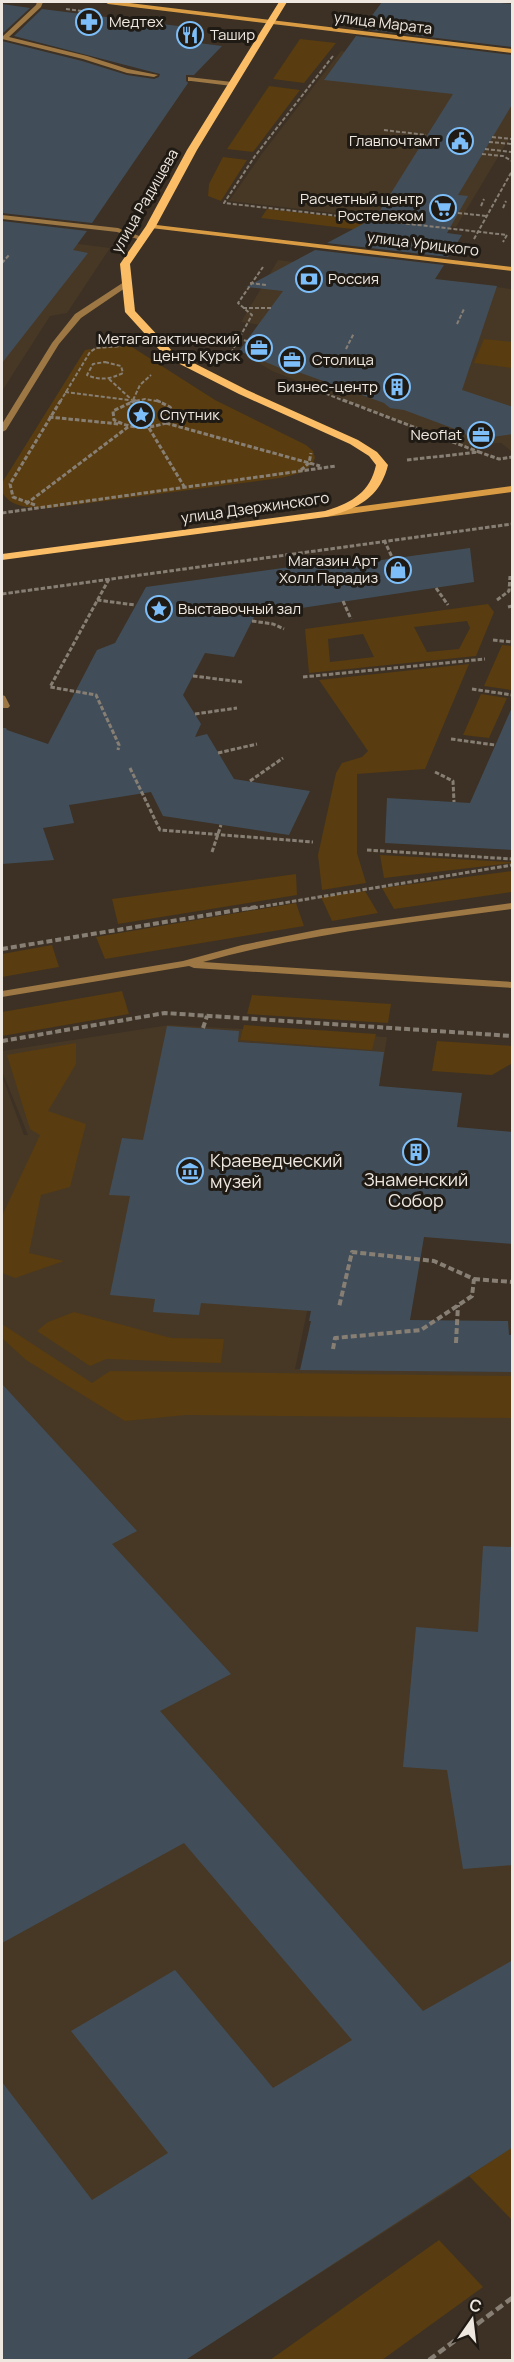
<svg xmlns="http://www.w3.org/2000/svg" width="514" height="2362" viewBox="0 0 514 2362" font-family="Manrope,sans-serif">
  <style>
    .built { fill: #473825 }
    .green { fill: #593c0f; fill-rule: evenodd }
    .building { fill: #414e5a }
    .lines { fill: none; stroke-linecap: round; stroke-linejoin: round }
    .path-far3 { stroke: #887f74; stroke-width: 2; stroke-dasharray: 4 2; stroke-linecap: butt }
    .path-far2 { stroke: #887f74; stroke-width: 3; stroke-dasharray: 4.5 2; stroke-linecap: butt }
    .path-far1 { stroke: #887f74; stroke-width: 4; stroke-dasharray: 6 3; stroke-linecap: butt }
    .path { stroke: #887f74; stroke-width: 4.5; stroke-dasharray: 8 4; stroke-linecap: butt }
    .lane { fill: #9d7744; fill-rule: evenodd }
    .street { fill: #9d7744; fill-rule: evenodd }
    .secondary { fill: #d99c44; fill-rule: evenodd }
    .primary { fill: #fbbe67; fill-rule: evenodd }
    .labels { text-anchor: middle; stroke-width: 6; stroke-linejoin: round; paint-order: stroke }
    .far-poi-label { font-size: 15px; fill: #efe8e0; stroke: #1f1a14; text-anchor: start }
    .far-street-label { font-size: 15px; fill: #efe8e0; stroke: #1f1a14 }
    .poi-label { font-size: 18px; fill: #efe8e0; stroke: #1f1a14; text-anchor: start }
  </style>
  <rect width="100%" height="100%" fill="#3c3124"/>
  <g class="built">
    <polygon points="341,51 512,70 512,134 456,227 229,201 261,155"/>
    <polygon points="2,234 110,248 67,313 50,316 2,391"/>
    <polygon points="278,260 512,289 512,452 501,443 463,446 272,371 246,355 260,325 241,322"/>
    <polygon points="169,1025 387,1037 379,1086 323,1235 295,1369 512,1372 512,2147 450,2190 185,2360 2,2360 2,1076 24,1135 28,1135 2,1071 2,1051"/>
  </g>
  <g class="green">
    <polygon points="300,39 336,43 304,83 273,79"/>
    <polygon points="269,86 300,90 253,152 227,149"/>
    <polygon points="223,157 247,160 221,201 208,196 209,184"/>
    <polygon points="267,209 383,222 377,232 261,218"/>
    <polygon points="484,339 512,342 512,368 474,363"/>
    <path d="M119 344 129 345 215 400 306 445 313 451 315 458C309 473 294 475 280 478L51 508C34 508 11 509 2 492V483L85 350Z"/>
    <path d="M488 604 494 612 476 656 309 673 305 629ZM467 621 470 628 459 649 427 652 414 627ZM363 634 374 657 330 662 328 639Z"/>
    <polygon points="502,645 512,646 511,690 484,686"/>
    <polygon points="469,664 425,769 357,774 357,853 366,883 322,890 318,855 336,773 342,763 362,757 368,751 319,680"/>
    <polygon points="481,694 507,698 489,738 463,735"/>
    <polygon points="380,855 512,862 512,863 384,878"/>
    <polygon points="512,871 512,892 394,909 382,888"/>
    <polygon points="296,874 297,895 118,924 112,899"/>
    <polygon points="365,891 378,913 332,921 321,897"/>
    <polygon points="296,903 304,926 105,959 96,937"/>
    <polygon points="52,945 59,967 2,977 2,954"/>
    <polygon points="122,991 129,1014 2,1036 2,1012"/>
    <polygon points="252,995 391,1004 388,1023 247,1014"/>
    <polygon points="244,1025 376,1034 372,1050 240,1040"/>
    <polygon points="437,1041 512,1046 511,1064 492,1075 432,1071"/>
    <polygon points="76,1043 76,1064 48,1111 86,1124 70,1187 41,1195 29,1253 64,1261 15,1278 2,1273 2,1216 40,1135 30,1129 7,1055"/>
    <polygon points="74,1312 171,1338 224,1339 221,1363 106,1359 90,1366 37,1331 48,1322"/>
    <polygon points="2,1324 92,1383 110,1371 512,1376 512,1418 186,1415 125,1421 26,1360 2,1338"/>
    <polygon points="512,2147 512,2220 469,2176"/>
    <polygon points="439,2240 483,2287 382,2360 270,2360"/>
  </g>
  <g class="building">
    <polygon points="382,2 489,2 513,4 513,47 362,29"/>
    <polygon points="2,4 30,8 2,34"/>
    <polygon points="42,9 194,28 183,41 222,46 194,75 186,75 186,81 188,83 92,223 2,213 2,41 82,61 127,75 154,79 159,77 160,74 14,36"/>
    <polygon points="356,36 513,55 513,103 458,195 468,196 447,233 462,235 448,257 327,243 376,217 453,94 324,80"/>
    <polygon points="2,221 87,231 73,250 88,253 2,363"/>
    <polygon points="315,250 444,265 435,279 497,286 462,390 513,407 513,434 471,440 463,432 404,410 390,408 384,403 301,373 280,368 239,351 283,291 246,287"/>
    <polygon points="470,548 474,582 255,615 234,657 205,653 183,695 201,724 195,737 207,734 234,779 310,791 289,835 163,816 151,792 69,805 74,823 43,828 54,860 2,864 2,728 6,728 7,730 48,744 97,650 115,643 146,587 319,563 323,568"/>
    <polygon points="513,705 513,850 385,843 387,798 470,803"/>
    <polygon points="167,1026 239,1031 238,1042 384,1052 379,1086 462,1093 457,1127 513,1132 513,1244 424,1237 410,1320 508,1321 509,1335 513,1335 513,1372 300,1370 311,1321 309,1321 311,1311 201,1303 199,1315 153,1312 155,1299 110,1295 130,1196 109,1195 122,1138 143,1140"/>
    <polygon points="2,1384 137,1531 112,1544 231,1674 160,1711 423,2011 513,1960 513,2147 184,2361 2,2361 2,2082 92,2200 168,2153 71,2031 175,1970 273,2088 352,2040 184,1843 2,1943"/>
    <polygon points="483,1546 513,1547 513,1865 463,1869 447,1770 403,1767 416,1627 478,1632"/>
  </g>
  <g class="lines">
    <g class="path-far3">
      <polyline points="66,9 83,11"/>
      <polyline points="333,56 255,156 224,203 507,235 503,242"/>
      <polyline points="384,130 426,135"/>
      <polyline points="492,137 512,139"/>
      <polyline points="489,142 512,144"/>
      <polyline points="485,149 512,152"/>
      <polyline points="482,154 503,156 512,161"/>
      <polyline points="481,206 484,199"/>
      <polyline points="503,208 506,201"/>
      <polyline points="458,213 487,216"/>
      <polyline points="474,239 512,171"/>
      <polyline points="2,263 9,255"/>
      <polyline points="250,283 266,285"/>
      <polyline points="243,308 273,308"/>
      <polyline points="457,324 464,309"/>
      <polyline points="238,339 247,341"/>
      <polyline points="346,349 354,333"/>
      <polyline points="231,353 252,315 238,303 263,267"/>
      <path d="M105 362 121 366 123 373C110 379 101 381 87 375L93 364Z"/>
      <polyline points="109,379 132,400"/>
      <polyline points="309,387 347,402"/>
      <polyline points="65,392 129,400"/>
      <polyline points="133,400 140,385 151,375"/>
      <polyline points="60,402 90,352 96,348 123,346"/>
      <polyline points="130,402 145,399 161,402"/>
    </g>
    <g class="path-far2">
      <path d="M136 400 113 411 114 420C131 429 148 429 166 423"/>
      <polyline points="156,400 170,407 174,414 166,423"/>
      <polyline points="343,400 479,452"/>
      <polyline points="49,417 119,424"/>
      <polyline points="166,423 320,466"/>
      <polyline points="149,428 185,488"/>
      <polyline points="407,460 479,452 499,459 512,457"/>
      <polyline points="301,470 309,463 311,453"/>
      <polyline points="26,504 128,427"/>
      <polyline points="35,505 13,497 10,484 61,400"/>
      <polyline points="2,513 336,466"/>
      <polyline points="384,540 392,557"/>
      <polyline points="109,579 50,687 96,695 119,745 118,750"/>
      <polyline points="436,588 448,605"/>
      <polyline points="2,594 512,524"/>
      <polyline points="97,600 135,605"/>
      <polyline points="497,600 509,591 510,576"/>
      <polyline points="343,601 351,619"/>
      <polyline points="508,607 512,606"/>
      <polyline points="252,621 273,624 284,629"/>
      <polyline points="493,640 512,642"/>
      <polyline points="193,676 242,682"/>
      <polyline points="303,677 485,659"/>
      <polyline points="472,689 512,695"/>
      <polyline points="195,714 237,708"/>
      <polyline points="451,739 495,745"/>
      <polyline points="218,753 257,744"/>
      <polyline points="130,768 160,830 313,842"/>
      <polyline points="435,772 453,781 454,802"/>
      <polyline points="250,781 283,758"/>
      <polyline points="367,850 512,859"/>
      <polyline points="212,852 221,825"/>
      <polyline points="247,909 512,865"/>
    </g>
    <g class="path-far1">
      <polyline points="2,949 256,907"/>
      <polyline points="203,1028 207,1016"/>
      <polyline points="2,1041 165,1013 512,1036"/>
      <polyline points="474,1279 512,1282"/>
      <polyline points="456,1343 458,1305"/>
      <polyline points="333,1349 335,1338 421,1330 472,1296 474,1279 434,1261 352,1252 339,1307"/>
    </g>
    <polyline class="path" points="429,2360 512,2298"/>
    <g class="lane">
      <polygon points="37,2 43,2 41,7 9,37 87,56 128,69 158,75 154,77 127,73 83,59 2,39 2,37 36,5"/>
      <polygon points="188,77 232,82 236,84 232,86 191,81 188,81"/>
      <polygon points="124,282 131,284 81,318 59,344 6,430 2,432 2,424 52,343 75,314"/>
      <polygon points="2,695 5,696 10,706 8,708 2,708"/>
    </g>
    <g class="street">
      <polygon points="2,215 118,228 147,239 143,241 117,232 2,219"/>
      <path d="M512 903V909C408 923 304 934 203 962L512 982V988L194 968 189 966 2 997V991L183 961 242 945 322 929Z"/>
    </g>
    <g class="secondary">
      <polygon points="105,2 121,2 512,49 512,53 108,4"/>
      <polygon points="148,224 512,267 512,271 151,228 147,226"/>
      <polygon points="512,486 512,492 326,517 321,514 326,511"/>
    </g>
    <path class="primary" d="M279 2H287L197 150 156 226 130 264 135 311 174 353 247 390 358 440 377 452 388 465C380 498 357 509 326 517L2 560V554L325 511C351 503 370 493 376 465L369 456 350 444 239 394 166 357 125 312 120 264 146 226 187 150Z"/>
  </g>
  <defs>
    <symbol id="pharmacy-ring" viewBox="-11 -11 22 22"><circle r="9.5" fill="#1f1a14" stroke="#7dbef9" stroke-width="1.5"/><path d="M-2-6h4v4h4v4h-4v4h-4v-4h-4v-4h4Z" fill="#7dbef9"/></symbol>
    <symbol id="restaurant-ring" viewBox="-11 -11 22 22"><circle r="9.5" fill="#1f1a14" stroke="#7dbef9" stroke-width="1.5"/><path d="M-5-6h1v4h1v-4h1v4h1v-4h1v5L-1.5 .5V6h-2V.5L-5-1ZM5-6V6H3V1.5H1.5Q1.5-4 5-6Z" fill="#7dbef9"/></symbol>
    <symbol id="civic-ring" viewBox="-11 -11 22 22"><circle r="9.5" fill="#1f1a14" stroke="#7dbef9" stroke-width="1.5"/><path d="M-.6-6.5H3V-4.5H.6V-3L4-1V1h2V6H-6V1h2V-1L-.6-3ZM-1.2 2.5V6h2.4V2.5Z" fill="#7dbef9"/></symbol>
    <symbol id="supermarket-ring" viewBox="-11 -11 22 22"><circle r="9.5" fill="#1f1a14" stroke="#7dbef9" stroke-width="1.5"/><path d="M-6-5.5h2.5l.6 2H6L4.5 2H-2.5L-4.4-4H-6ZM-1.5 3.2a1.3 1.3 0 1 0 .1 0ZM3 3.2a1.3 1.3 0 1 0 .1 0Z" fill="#7dbef9"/></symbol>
    <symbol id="bank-ring" viewBox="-11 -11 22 22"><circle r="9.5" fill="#1f1a14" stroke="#7dbef9" stroke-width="1.5"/><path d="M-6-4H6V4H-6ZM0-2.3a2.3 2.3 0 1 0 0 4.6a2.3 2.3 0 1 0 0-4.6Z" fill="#7dbef9"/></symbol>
    <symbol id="office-ring" viewBox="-11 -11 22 22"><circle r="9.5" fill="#1f1a14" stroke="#7dbef9" stroke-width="1.5"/><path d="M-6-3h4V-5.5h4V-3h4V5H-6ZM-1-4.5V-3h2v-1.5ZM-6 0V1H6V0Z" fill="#7dbef9"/></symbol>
    <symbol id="building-ring" viewBox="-11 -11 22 22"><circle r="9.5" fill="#1f1a14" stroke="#7dbef9" stroke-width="1.5"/><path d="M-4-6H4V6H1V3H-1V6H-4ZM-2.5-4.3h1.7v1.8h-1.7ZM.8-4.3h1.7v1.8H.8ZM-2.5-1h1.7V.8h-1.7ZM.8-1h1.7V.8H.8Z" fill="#7dbef9"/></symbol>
    <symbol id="sight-ring" viewBox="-11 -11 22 22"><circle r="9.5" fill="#1f1a14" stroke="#7dbef9" stroke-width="1.5"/><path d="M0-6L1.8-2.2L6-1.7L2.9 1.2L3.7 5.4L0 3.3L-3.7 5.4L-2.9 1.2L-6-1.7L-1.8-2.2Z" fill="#7dbef9"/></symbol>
    <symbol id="shop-ring" viewBox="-11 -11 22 22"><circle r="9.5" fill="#1f1a14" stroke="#7dbef9" stroke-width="1.5"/><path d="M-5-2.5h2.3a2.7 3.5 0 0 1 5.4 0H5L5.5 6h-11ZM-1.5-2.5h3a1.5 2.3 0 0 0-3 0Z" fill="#7dbef9"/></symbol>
    <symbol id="museum-ring" viewBox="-11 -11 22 22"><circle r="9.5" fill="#1f1a14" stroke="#7dbef9" stroke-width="1.5"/><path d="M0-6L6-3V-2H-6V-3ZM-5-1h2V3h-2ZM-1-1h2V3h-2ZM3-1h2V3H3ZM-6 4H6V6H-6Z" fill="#7dbef9"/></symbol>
  </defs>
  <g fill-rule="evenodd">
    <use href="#pharmacy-ring" x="74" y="7" width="30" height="30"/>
    <use href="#restaurant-ring" x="175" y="20" width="30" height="30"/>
    <use href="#civic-ring" x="445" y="126" width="30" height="30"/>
    <use href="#supermarket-ring" x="428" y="193" width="30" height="30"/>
    <use href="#bank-ring" x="294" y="264" width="30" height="30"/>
    <use href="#office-ring" x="244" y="333" width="30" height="30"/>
    <use href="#office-ring" x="277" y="345" width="30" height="30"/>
    <use href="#building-ring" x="382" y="372" width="30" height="30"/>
    <use href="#sight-ring" x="126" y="400" width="30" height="30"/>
    <use href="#office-ring" x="466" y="420" width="30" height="30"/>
    <use href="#shop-ring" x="383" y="555" width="30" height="30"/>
    <use href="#sight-ring" x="144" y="594" width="30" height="30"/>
    <use href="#building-ring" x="401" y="1137" width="30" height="30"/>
    <use href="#museum-ring" x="175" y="1156" width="30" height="30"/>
  </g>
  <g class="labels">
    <g class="far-poi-label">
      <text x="109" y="27">Медтех</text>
      <text x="210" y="40">Ташир</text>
      <text x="440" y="146" text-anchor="end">Главпочтамт</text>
      <text x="424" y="204" text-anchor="end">Расчетный центр<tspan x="424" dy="17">Ростелеком</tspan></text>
      <text x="328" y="284">Россия</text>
      <text x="240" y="344" text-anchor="end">Метагалактический<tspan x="240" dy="17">центр Курск</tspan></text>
      <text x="312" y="365">Столица</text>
      <text x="378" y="392" text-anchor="end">Бизнес-центр</text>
      <text x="160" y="420">Спутник</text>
      <text x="462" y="440" text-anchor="end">Neoflat</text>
      <text x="378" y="566" text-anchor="end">Магазин Арт<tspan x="378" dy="17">Холл Парадиз</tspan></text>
      <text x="178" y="614">Выставочный зал</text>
    </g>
    <g class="far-street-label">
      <text transform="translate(383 23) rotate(7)" y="5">улица Марата</text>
      <text transform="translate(145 201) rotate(-60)" y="5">улица Радищева</text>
      <text transform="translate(423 244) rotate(7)" y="5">улица Урицкого</text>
      <text transform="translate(255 508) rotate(-8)" y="5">улица Дзержинского</text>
    </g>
    <g class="poi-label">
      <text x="210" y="1167">Краеведческий<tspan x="210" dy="21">музей</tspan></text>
      <text x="416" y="1186" text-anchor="middle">Знаменский<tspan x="416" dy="21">Собор</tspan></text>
    </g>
  </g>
  <rect width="514" height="2362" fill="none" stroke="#efe8e0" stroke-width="6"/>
  <g transform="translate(472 2320) rotate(14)" stroke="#1f1a14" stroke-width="4.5" paint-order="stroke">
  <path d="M0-4.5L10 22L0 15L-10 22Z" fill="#efe8e0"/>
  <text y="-9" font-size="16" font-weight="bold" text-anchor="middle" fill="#efe8e0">С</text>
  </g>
</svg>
